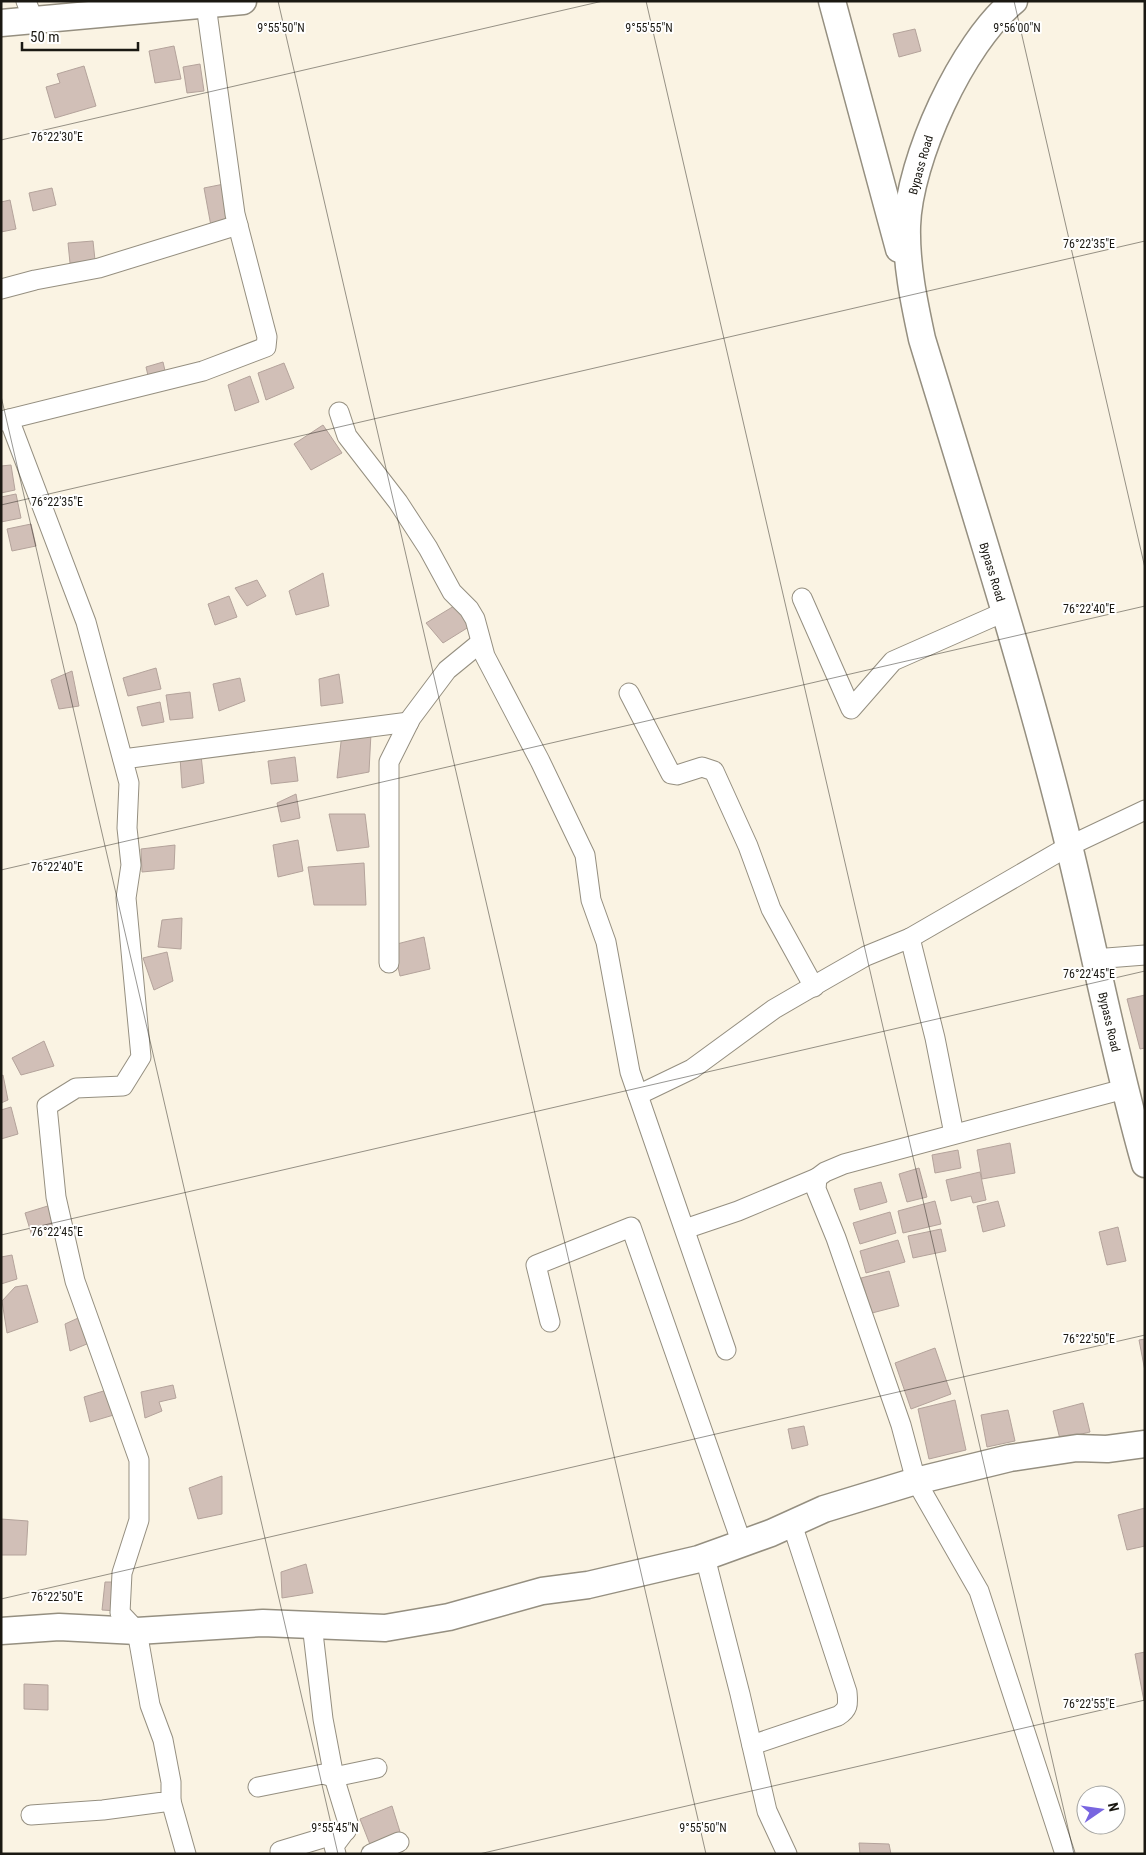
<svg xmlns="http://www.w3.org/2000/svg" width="1146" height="1855" font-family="'Roboto Condensed',sans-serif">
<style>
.building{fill:#d1bfb7;stroke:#b4a39b}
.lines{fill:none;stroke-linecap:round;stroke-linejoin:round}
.street-casing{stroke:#958f80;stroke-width:21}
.secondary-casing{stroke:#958f80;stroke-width:29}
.street{stroke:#fff;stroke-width:19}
.secondary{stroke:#fff;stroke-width:26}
.ticks{fill:none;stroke:#1a1812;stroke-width:1;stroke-opacity:0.45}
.labels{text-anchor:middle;stroke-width:4;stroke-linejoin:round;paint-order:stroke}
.street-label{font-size:12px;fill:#1a1812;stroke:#fff}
.ticks-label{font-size:12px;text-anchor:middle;fill:#1a1812;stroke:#fff;stroke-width:4;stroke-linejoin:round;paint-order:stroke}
</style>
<rect width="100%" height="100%" fill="#faf3e3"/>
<!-- building -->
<g class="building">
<path d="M915,29L921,51L899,57L893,34Z"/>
<path d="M174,46L181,79L155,83L149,51Z"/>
<path d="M200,64L204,91L187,93L183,67Z"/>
<path d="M84,66L96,106L55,118L46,87L60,83L57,74Z"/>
<path d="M224,184L231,222L211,226L204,188Z"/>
<path d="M52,188L56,205L33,211L29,193Z"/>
<path d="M10,200L16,229L1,232V202Z"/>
<path d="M93,241L95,260L70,263L68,243Z"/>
<path d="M163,362L166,375L149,380L146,367Z"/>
<path d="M284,363L294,388L266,400L258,373Z"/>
<path d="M250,376L259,402L235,411L228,385Z"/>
<path d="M323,425L342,453L311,470L294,444Z"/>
<path d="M11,465L15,490L1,493V466Z"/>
<path d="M16,494L21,518L1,522V497Z"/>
<path d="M31,524L36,546L12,551L7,529Z"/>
<path d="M323,573L329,606L296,615L289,591Z"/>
<path d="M257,580L266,596L247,606L235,588Z"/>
<path d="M229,596L237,617L215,625L208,604Z"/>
<path d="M459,603L472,625L443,643L426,623Z"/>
<path d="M156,668L161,689L128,696L123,678Z"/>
<path d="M72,671L79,706L59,709L51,680Z"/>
<path d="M339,674L343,703L321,706L319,679Z"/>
<path d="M240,678L245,701L219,711L213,684Z"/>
<path d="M190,692L193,718L170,720L166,695Z"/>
<path d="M160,702L164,722L142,726L137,707Z"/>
<path d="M342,733H371L369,772L337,778Z"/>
<path d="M201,755L204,783L182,788L180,757Z"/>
<path d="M295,757L298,781L271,784L268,761Z"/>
<path d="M296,794L300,818L281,822L277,803Z"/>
<path d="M329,814H365L369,847L337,851Z"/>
<path d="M298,840L303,871L278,877L273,845Z"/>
<path d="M175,845L174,869L142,872L141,849Z"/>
<path d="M364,863L366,905H314L308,867Z"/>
<path d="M182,918L181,949L158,947L162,920Z"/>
<path d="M424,937L430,969L400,976L393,945Z"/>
<path d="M167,952L173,981L154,990L143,958Z"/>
<path d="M1145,995V1048L1140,1049L1127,999Z"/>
<path d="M44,1041L54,1066L21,1075L12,1058Z"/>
<path d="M3,1075L8,1100L1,1103V1076Z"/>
<path d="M11,1107L18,1134L1,1139V1110Z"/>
<path d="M1010,1143L1015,1173L982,1179L977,1150Z"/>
<path d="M958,1150L961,1168L935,1173L932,1155Z"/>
<path d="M919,1168L927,1197L907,1202L899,1174Z"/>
<path d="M980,1172L986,1200L973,1203L971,1196L951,1201L946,1180Z"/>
<path d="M881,1182L887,1202L860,1210L854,1189Z"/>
<path d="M935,1201L941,1224L903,1233L898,1211Z"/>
<path d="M998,1201L1005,1226L983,1232L977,1206Z"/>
<path d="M51,1205L55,1227L32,1236L25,1213Z"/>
<path d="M890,1212L896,1233L860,1244L853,1223Z"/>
<path d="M1118,1227L1126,1261L1107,1265L1099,1232Z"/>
<path d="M941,1229L946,1251L913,1258L908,1236Z"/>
<path d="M898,1240L905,1262L866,1273L860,1251Z"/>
<path d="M12,1255L17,1279L1,1284V1257Z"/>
<path d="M889,1271L899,1306L872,1313L861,1278Z"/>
<path d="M27,1285L38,1322L7,1333L2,1301L15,1287Z"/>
<path d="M87,1314L94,1341L70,1351L65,1324Z"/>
<path d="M1145,1339V1371L1139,1340Z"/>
<path d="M935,1348L951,1394L911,1409L895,1363Z"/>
<path d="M173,1385L176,1398L159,1402L162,1411L145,1418L141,1392Z"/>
<path d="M110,1389L117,1414L90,1422L84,1397Z"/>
<path d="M955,1400L966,1450L929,1459L918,1409Z"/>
<path d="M1083,1403L1090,1432L1060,1439L1053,1411Z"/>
<path d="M1008,1410L1015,1441L987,1447L981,1415Z"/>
<path d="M804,1426L808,1445L792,1449L788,1429Z"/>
<path d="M222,1476V1514L198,1519L189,1488Z"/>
<path d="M1145,1508V1546L1127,1550L1118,1515Z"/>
<path d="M1,1519L28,1521L26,1555H1Z"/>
<path d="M306,1564L313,1593L282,1598L281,1572Z"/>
<path d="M105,1582H119L118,1611L102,1610Z"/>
<path d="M1145,1652V1701H1144L1135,1654Z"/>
<path d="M24,1684L48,1685V1710L24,1709Z"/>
<path d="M392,1806L401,1835L371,1847L360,1819Z"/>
<path d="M859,1843L889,1844L891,1854H860Z"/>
</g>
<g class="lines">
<!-- street casing -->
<g class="street-casing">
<g id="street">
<path d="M26,1L33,19"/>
<path d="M1,289L35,280L99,268L238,225"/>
<path d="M339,412L347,436L398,502L428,548L452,592L469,609L475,619L485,656L540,761L585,855L591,900L606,942L630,1072L726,1350"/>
<path d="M9,419L86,622L129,783L127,828L131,865L126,898L141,1057L123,1086L76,1088L47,1106L56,1197L75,1281L139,1460V1520L122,1573L120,1613L137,1631L150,1705L163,1740L171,1782V1801L103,1810L31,1815"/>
<path d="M1,421L203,371L266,347L267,337L235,214L206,5"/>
<path d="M802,598L851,709L893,661L1004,612"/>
<path d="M629,693L671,774L677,775L702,767L714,771L748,846L771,909L814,987"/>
<path d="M123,759L409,722"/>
<path d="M910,938L1069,846L1145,810"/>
<path d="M1094,959L1145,955"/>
<path d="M389,963V762L411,718L447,670L480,643"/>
<path d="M638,1095L692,1069L774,1009L824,980L866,956L910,938L935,1038L954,1134"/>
<path d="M685,1229L738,1211L817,1178"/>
<path d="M550,1322L536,1265L631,1227L742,1544"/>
<path d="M705,1557L740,1694L767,1811L787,1854"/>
<path d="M312,1624L323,1719L334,1777L349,1826L334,1846L336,1854"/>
<path d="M752,1745L838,1716C849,1709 848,1704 847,1692L792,1524"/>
<path d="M258,1787L323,1774L334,1777L377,1768"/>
<path d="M171,1801L186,1854"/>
<path d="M280,1851L346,1831"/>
<path d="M371,1854L399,1842"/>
<path d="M1065,1854L979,1591L916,1481L901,1425L836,1238L816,1189L817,1178L825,1172L844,1164L1124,1089"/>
</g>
</g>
<!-- secondary casing -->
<g class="secondary-casing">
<g id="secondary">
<path d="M832,1L899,249"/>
<path d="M1014,1C962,43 909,160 907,226C906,264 914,302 922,339C973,507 1027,675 1069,846C1095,952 1115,1059 1145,1164"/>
<path d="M1,23L243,1"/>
<path d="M1,1631L59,1627L137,1631L263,1623L385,1628L449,1617L542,1591L588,1585L699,1559L771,1533L824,1509L916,1481L1010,1458L1077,1448L1107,1449L1145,1444"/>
</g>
</g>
<!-- street -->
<use href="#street" class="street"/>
<!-- secondary -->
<use href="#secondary" class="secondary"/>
</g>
<!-- ticks -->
<path class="ticks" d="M278,1L706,1854M646,1L1074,1854M1014,1L1145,568M1,140L603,1M1,396L338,1854M1,505L1145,241M1,870L1145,606M1,1235L1145,971M1,1599L1145,1335M479,1854L1145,1700"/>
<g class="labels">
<!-- street labels -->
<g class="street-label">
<text transform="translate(921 165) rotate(-74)" y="4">Bypass Road</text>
<text transform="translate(992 572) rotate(73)" y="4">Bypass Road</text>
<text transform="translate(1109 1022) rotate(77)" y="4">Bypass Road</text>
</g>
</g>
<g class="ticks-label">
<text x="1017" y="32">9°56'00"N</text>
<text x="281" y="32">9°55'50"N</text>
<text x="649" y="32">9°55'55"N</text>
<text x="57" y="141">76°22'30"E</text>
<text x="1089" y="248">76°22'35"E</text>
<text x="57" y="506">76°22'35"E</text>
<text x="1089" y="613">76°22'40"E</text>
<text x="57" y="871">76°22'40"E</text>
<text x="1089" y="978">76°22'45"E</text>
<text x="57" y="1236">76°22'45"E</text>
<text x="1089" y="1343">76°22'50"E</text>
<text x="57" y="1601">76°22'50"E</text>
<text x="1089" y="1708">76°22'55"E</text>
<text x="335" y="1832">9°55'45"N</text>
<text x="703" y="1832">9°55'50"N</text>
</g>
<!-- border -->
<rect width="1146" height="1855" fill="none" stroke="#1a1812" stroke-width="5"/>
<!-- north arrow -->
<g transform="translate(1101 1810) rotate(77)"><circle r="24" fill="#ffffff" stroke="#a3a3a0"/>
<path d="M0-4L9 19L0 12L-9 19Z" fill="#7865e0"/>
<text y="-8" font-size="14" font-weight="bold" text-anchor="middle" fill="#1a1812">N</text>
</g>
<!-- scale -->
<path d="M22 42v8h116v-8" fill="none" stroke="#1a1812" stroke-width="2.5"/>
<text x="30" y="42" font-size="15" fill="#1a1812" stroke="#ffffff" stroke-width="4" paint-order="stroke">50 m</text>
</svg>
